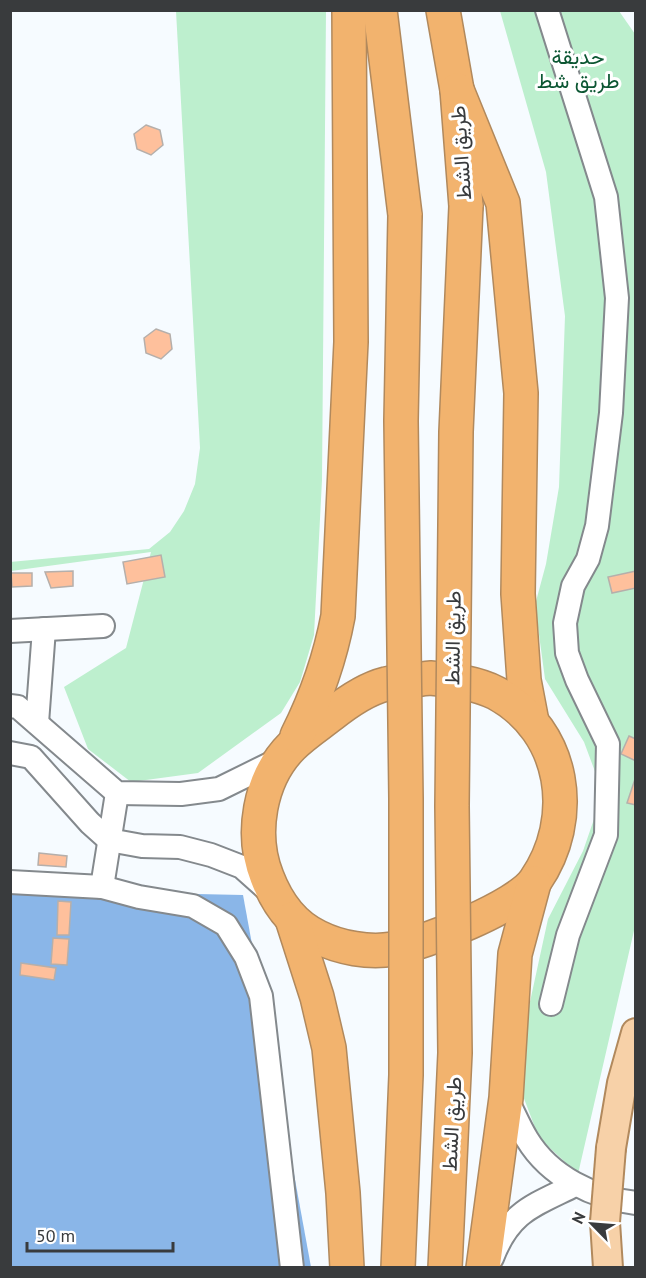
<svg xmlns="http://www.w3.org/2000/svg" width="646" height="1278" font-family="'PT Sans',Vazirmatn,sans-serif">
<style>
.green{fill:#bdefce}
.water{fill:#8ab6e8}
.building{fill:#fec09c;stroke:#b5afab;stroke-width:1.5}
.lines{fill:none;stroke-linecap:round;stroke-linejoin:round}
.minor-casing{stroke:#84898d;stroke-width:26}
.major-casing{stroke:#b1895d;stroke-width:32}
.highway-casing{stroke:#b1895d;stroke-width:36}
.minor{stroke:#fff;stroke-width:22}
.major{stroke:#f7d1a8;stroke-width:28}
.highway{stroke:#f2b36e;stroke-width:33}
.major-bridge-casing{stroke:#b1895d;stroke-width:32;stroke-linecap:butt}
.highway-bridge-casing{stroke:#b1895d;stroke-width:36;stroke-linecap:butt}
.major-bridge{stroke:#f7d1a8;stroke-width:28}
.highway-bridge{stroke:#f2b36e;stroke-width:33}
.labels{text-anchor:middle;stroke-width:6;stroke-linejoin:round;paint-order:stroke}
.park-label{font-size:21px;fill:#0b5632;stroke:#fff}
.street-label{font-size:21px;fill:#393b3d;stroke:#fff}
</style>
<rect width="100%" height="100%" fill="#f6fbff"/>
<!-- green -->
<g class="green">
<path d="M176,11H326L322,480L314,635L300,682L281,713L198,773L131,782L88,749L64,687L126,648L151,552L11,571L10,562L149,549L170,532L184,511L195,484L200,448Z"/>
<path d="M500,11H619L635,34L636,922L578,1174L539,1138L520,1088L523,1034L548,919L583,851L603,793L584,742L545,679L535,605L546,564L559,487L565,316L546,172Z"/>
</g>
<!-- water -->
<path class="water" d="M11,890L243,895L311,1267L11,1268Z"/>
<!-- building -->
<g class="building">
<path d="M146,125L160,130L163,145L151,155L137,149L134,134Z"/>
<path d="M156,329L170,334L172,349L161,359L146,353L144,338Z"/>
<path d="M161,555L165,577L127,584L123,562Z"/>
<path d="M73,571V586L51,588L45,572Z"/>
<path d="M636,571V588L612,593L608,577Z"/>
<path d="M11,573H32V586L12,587Z"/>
<path d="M629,736L636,739V761L621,754Z"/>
<path d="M635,779H636V805L627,803Z"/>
<path d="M39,853L67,856L66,867L38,865Z"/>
<path d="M58,901L71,902L69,935H57Z"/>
<path d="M53,938L69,939L67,965L51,964Z"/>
<path d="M21,963L56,968L54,980L20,975Z"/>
</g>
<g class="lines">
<!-- minor casing -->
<g class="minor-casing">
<g id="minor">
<path d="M547,10L606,197L617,298L611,413L597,526L588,559L573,586L565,623L567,653L577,680L608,744L606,835L568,935L551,1004"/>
<path d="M10,631L103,626"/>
<path d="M10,706L18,707L117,793L181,794L219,789L282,758"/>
<path d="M37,723L44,629"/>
<path d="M10,753L31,757L90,823L109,840L142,846L180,847L211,855L242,867L271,893"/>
<path d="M10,882L102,887L139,897L193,906L226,925L246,957L261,996L292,1268"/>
<path d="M102,887L117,793"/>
<path d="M506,1098C513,1111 519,1126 527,1139C550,1177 594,1198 636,1203"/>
<path d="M492,1258C510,1211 533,1206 575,1185"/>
</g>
</g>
<!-- major casing -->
<g class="major-casing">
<g id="major">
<path d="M611,1148L622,1083L636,1033"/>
<path d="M605,1222L608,1268"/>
</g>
</g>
<!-- highway casing -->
<g class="highway-casing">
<g id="highway">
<path d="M380,10L405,215"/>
<path d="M443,10L457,90L466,206"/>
<path d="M457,90L503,203L521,393L518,594L524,680L532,722"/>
<path d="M430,678C453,680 476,683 496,693C566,731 578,819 535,881C517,907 425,943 393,949C369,953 340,948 318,937C292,925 277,903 267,877C250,835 259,779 292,746C303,735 318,725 331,715C346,703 366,689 386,684C400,681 416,680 430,678Z"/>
<path d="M297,736C317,696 330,659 338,616L351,342L349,10"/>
<path d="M292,919L317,997L329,1048L343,1193L347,1268"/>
<path d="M483,1268L506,1098L515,954L534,883"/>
</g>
</g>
<!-- minor -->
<use href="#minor" class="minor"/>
<!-- major -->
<use href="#major" class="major"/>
<!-- highway -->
<use href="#highway" class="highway"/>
<!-- major-bridge casing -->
<g class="major-bridge-casing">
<path id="major-bridge" d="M605,1222L611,1148"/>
</g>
<!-- highway-bridge casing -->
<g class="highway-bridge-casing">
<g id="highway-bridge">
<path d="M398,1268L406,1075V798L401,421L405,215"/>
<path d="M445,1268L455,1053L452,806L456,432L466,206"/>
</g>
</g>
<!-- major-bridge -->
<use href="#major-bridge" class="major-bridge"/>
<!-- highway-bridge -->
<use href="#highway-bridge" class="highway-bridge"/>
</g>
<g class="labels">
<!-- park labels -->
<g class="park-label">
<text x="578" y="64">حديقة<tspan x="578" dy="24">طريق شط</tspan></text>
</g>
<!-- street labels -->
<g class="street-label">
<text transform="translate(461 153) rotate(-94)" y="7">طريق الشط</text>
<text transform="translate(453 638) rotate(-89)" y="7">طريق الشط</text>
<text transform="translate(452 1124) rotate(-87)" y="7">طريق الشط</text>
</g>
</g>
<!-- border -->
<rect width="646" height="1278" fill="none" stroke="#393b3d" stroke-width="24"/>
<!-- north arrow -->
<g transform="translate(592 1224) rotate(295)" stroke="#ffffff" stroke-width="4.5" paint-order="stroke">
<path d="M0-4.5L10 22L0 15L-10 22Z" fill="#393b3d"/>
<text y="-9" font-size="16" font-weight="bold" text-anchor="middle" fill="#393b3d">N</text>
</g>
<!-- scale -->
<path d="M27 1242v9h146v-9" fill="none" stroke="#393b3d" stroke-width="3"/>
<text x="36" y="1242" font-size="18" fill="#393b3d" stroke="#ffffff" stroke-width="4.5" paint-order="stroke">50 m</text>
</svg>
